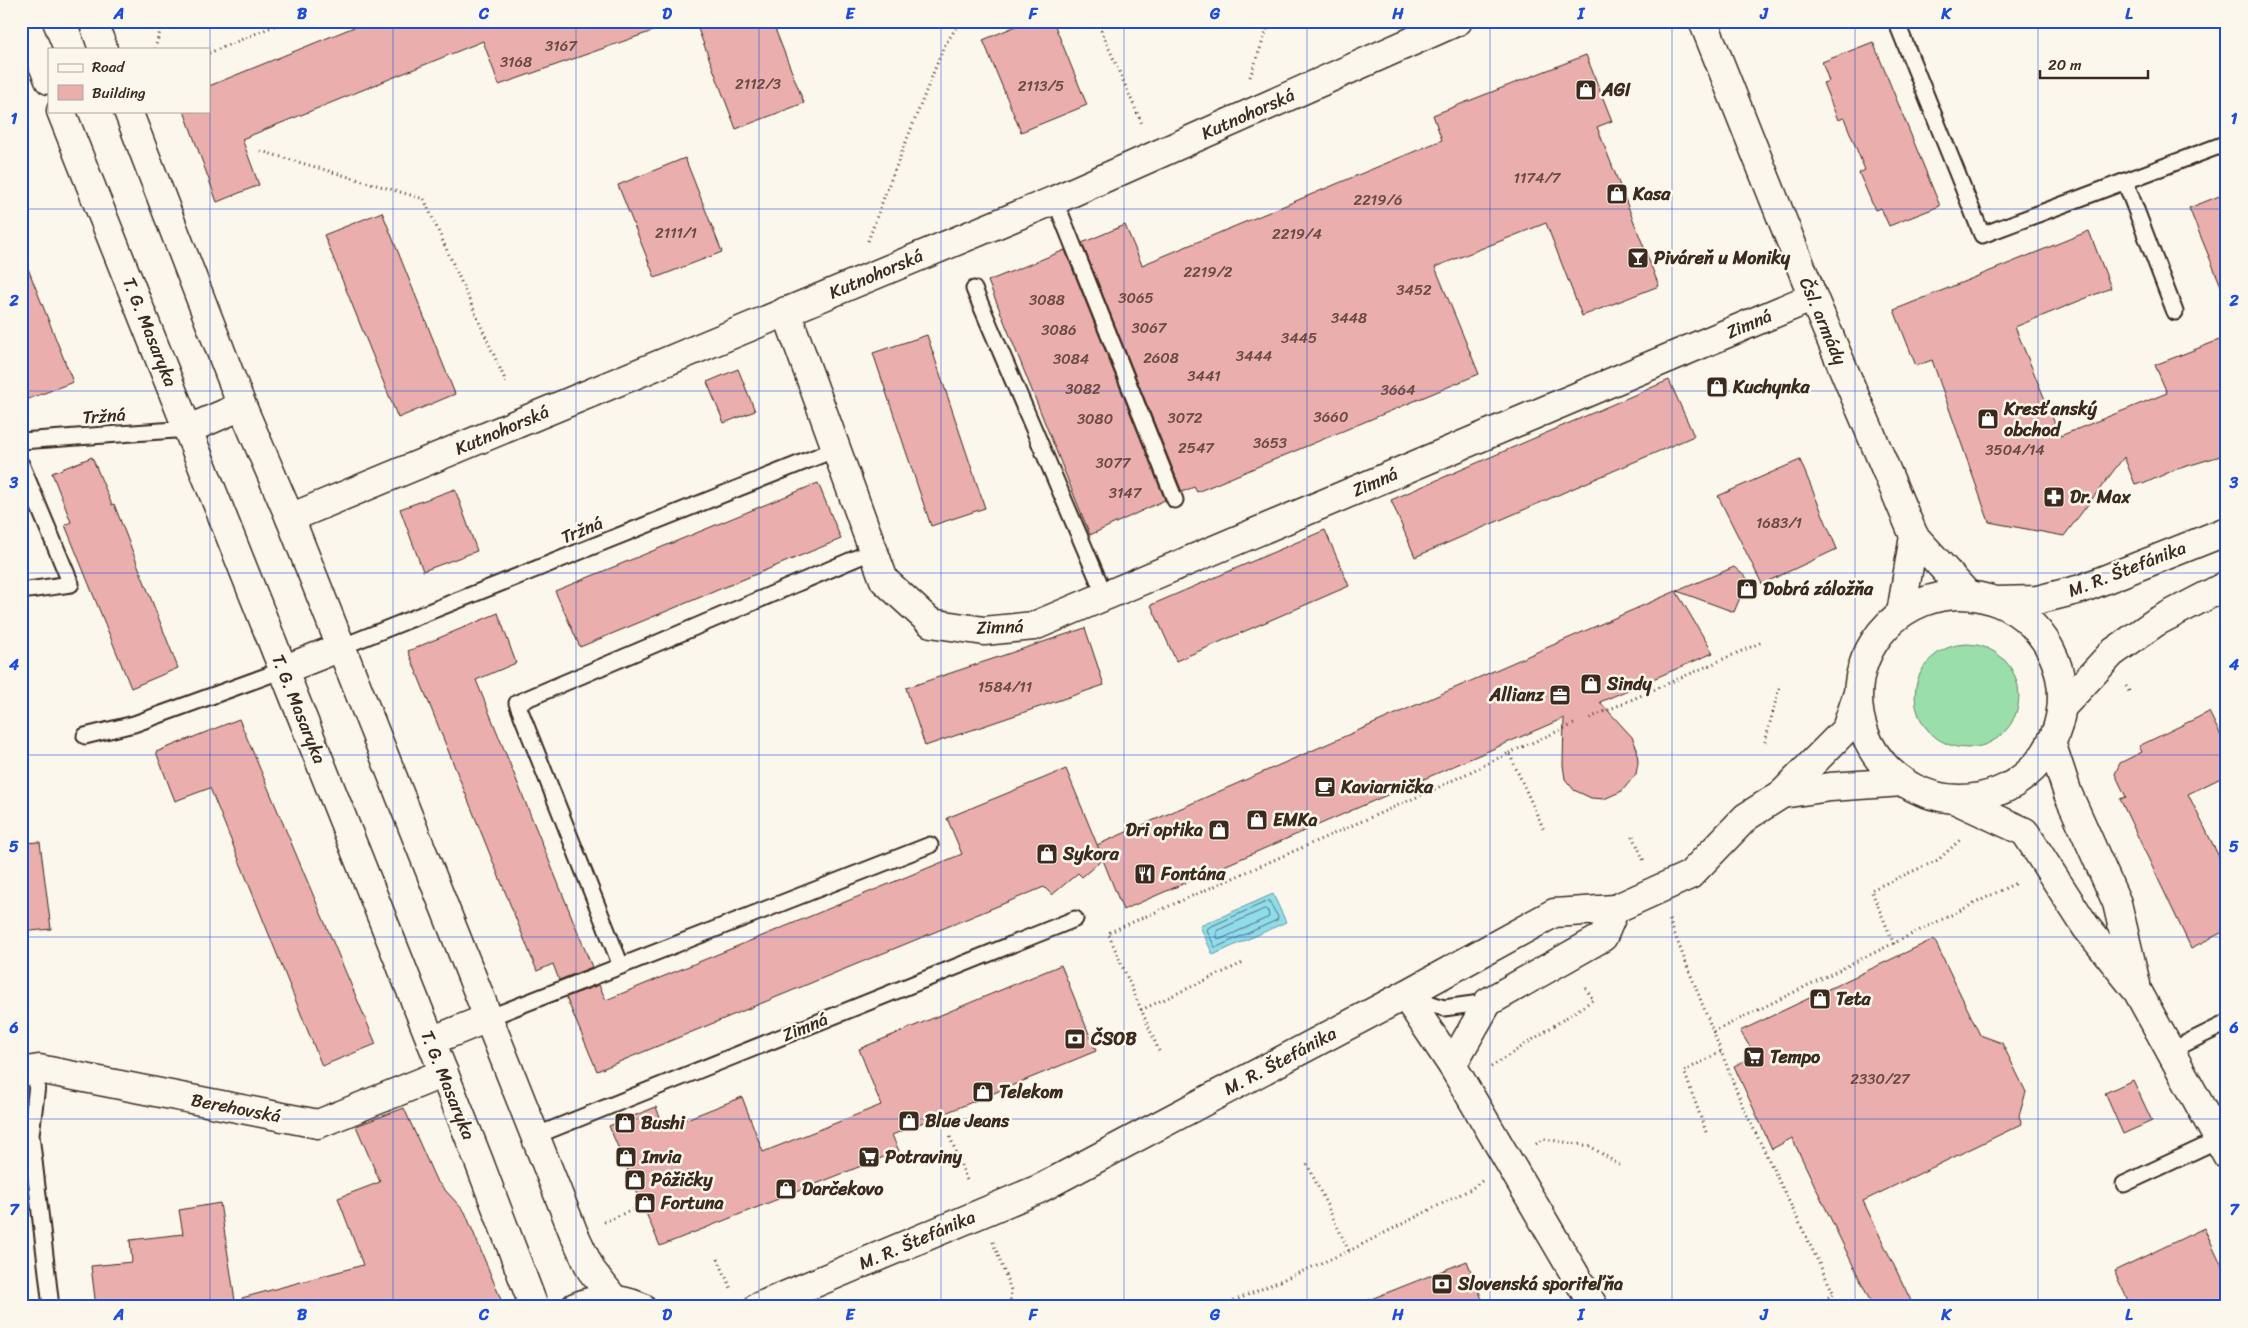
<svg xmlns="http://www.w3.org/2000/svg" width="2248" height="1328" font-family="Sriracha,sans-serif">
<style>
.green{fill:#9adeab;stroke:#6a8464}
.water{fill:#8edcec;stroke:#6d959a}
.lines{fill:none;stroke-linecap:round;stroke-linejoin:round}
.shore{stroke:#5c7170;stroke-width:1}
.building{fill:#eaaead;stroke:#3b2a1e}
.service-casing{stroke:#3b2a1e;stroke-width:19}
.minor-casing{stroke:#3b2a1e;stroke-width:31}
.tertiary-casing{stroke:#3b2a1e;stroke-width:31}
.path{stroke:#3b2a1e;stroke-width:3;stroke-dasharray:1 4;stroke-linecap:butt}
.service{stroke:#fbf7ec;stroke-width:15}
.minor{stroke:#fbf7ec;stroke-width:28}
.tertiary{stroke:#fbf7ec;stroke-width:28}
.grid{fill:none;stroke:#1d4ed8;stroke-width:1;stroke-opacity:0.55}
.labels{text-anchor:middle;stroke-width:5;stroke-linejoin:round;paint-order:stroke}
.number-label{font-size:15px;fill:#674b42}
.poi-label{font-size:18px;font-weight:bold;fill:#3b2a1e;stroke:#fbf7ec;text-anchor:start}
.street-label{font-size:18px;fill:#3b2a1e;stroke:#fbf7ec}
.neatline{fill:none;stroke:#1d4ed8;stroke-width:2}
.grid-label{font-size:16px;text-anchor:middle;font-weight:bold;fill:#1d4ed8}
</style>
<rect width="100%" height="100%" fill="#fbf7ec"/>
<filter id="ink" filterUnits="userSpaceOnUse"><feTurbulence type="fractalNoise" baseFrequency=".02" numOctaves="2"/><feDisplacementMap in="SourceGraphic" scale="10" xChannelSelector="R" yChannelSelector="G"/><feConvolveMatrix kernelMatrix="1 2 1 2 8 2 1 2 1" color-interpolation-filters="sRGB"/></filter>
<g filter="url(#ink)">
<!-- green -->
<circle class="green" cx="1967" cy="696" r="52"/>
<!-- water -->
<path class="water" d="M1273,894L1286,922L1213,955L1200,926Z"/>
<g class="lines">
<!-- shore -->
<g class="shore">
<path d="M1269,901L1278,917L1277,920L1217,947H1215L1207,931L1208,928Z"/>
<path d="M1265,909L1268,911L1269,917L1221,939L1217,938V931Z"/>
</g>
</g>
<!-- building -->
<g class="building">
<path d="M369,21H561L563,28L581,21H666L667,26L499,85L483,41L242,139L259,185L217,202L184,111H209V86Z"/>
<path d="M695,21H772L804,103L736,129Z"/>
<path d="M1028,21H1053L1087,105L1021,132L983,40Z"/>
<path d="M1873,42L1940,206L1889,226L1881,208L1875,210L1859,173L1865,170L1844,118L1838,120L1823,83L1829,81L1822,62Z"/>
<path d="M1586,55L1612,121L1597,127L1659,286L1582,316L1546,223L1435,267L1479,374L1197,492L1194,487L1182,492L1082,243L1125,225L1142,265L1442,140L1433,115Z"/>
<path d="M685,158L722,252L655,278L618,185Z"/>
<path d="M2227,193V298H2226L2189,208Z"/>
<path d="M382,212L455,394L398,418L324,235Z"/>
<path d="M2089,231L2111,288L2015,327L2060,436L2167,393L2155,365L2227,337V454L2174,470L2143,484L2142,482L2135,484L2124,457L2064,536L1989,522L1932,360L1916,366L1894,310Z"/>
<path d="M1065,250L1165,500L1090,535L988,281Z"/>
<path d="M21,256H23L73,382L21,402Z"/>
<path d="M927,335L985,508L931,526L873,353Z"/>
<path d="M738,369L755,411L724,423L707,382Z"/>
<path d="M1669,380L1694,436L1415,557L1391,500Z"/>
<path d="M92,457L112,505L114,504L178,668L131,688L65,525L71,522L52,473Z"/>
<path d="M1800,460L1837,549L1762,584L1718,496Z"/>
<path d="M818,483L841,539L580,647L555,591Z"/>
<path d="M455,489L477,551L423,571L400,509Z"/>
<path d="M1325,530L1349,586L1176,661L1151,605Z"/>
<path d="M1734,567L1748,579L1734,612L1677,591Z"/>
<path d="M1676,591L1713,653L1600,702L1632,737L1637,749L1638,763L1636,774L1622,791L1604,799L1591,798L1574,790L1565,779L1563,765L1564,718L1123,910L1097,845Z"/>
<path d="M498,613L516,663L476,680L592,967L559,980L553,964L537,971L408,651Z"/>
<path d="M1085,628L1104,685L925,746L906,688Z"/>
<path d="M2209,712L2227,748V775L2188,794L2227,873V930L2191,948L2120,799L2126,797L2115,774L2120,763L2142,752L2139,746Z"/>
<path d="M239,719L376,1044L322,1066L210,788L175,801L156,752Z"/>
<path d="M1066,769L1103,859L1082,877L1078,873L1052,895L1044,887L597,1071L566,997L599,985L606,1000L962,854L947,818Z"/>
<path d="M40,842L51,929L21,932V843Z"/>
<path d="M1934,939L1980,1035L2002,1043L2026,1092L2019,1116L2022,1124L1863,1201L1914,1307H1873L1792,1138L1772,1149L1734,1066L1755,1055L1740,1031Z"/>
<path d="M1061,965L1096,1051L892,1135L899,1151L660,1246L609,1126L656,1107L664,1128L742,1097L763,1152L881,1105L859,1049Z"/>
<path d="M2133,1080L2152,1121L2123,1134L2105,1093Z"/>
<path d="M404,1108L436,1180L465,1212L504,1307H243L242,1298L363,1265L338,1198L380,1182L356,1126Z"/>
<path d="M220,1203L236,1307H96L91,1266L132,1262L130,1240L183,1234L179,1210Z"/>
<path d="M2204,1228L2227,1276V1307H2131L2114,1271Z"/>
<path d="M1467,1261L1485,1307H1357L1356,1305Z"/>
</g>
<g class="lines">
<!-- service casing -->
<g class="service-casing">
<g id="service">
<path d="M1896,21L1982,235L2227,143"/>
<path d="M2125,181L2175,312"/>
<path d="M1055,200L1175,500"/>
<path d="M974,289L1105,596"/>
<path d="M21,441L189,429"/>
<path d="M21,464L71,584L21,591"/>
<path d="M341,647L836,449"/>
<path d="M85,736L134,724L283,670"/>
<path d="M621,966L517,703L873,551"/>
<path d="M1408,996L1444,1008L1488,1002"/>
<path d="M488,1018L930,845"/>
<path d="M2170,1051L2227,1023"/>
<path d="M39,1069L31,1135L51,1307"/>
<path d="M535,1136L1075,919"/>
<path d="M2124,1184L2218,1140"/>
</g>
</g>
<!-- minor casing -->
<g class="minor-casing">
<g id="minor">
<path d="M25,21L49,80"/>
<path d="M93,21L103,49"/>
<path d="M61,111L478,1159L534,1307"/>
<path d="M128,111L242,406L290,518L574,1234L591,1270L613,1298"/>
<path d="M786,311L884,580L931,623L984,631L1034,626L1813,297"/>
<path d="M189,429L242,406"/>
<path d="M290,518L1055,200L1458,21"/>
<path d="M283,670L341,647"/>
<path d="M2051,742L2068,794L2117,903L2136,984"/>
<path d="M1954,799L2025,832L2086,927L2138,992L2227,1155"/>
<path d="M1405,995L1452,1065L1594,1307"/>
<path d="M431,1041L488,1018"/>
<path d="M1452,1065L1488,1002L1603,937L1615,909"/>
<path d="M21,1072L39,1069L318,1124L444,1073"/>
</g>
</g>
<!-- tertiary casing -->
<g class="tertiary-casing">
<g id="tertiary">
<path d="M1703,21L1813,297L1914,536L1967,594"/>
<circle cx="1960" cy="697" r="102"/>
<path d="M1996,601L2037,600L2081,589L2227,531"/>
<path d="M1901,613L1914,536"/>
<path d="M2062,707L2112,653L2156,622L2227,585"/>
<path d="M1782,794L1830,787L1903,782"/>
<path d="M575,1307C598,1297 618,1297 641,1307"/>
<path d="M758,1307L1039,1189L1405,995L1554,913L1615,909L1690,875L1746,817L1782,794L1846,729L1857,696"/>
</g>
</g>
<!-- path -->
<g class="path">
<path d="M1097,21L1142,124"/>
<path d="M155,49L163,21"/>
<path d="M209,53L286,21"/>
<path d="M1250,77L1270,21"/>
<path d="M261,151L424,199L507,384"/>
<path d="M868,241L886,192L944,46L961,21"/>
<path d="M2126,686L2130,693"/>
<path d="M1590,718L1762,642"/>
<path d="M1765,742L1780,684"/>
<path d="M1509,753L1574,724"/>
<path d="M1633,836L1644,861"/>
<path d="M1669,920L1743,1107L1834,1294L1812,1307"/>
<path d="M1894,944L1871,890L1938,860L1961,839"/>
<path d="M1141,1010L1245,962"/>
<path d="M1713,1032L2018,882"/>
<path d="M1159,1051L1108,933L1435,789L1509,753L1544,830"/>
<path d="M1491,1067L1593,1000L1584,985"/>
<path d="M1706,1132L1684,1071L1721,1052"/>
<path d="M950,1137L968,1183"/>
<path d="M1536,1144L1544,1139L1590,1146L1621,1166"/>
<path d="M1307,1164L1349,1251"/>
<path d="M604,1222L632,1210"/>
<path d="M993,1242L1011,1290L1010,1307"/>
<path d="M718,1259L731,1289"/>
<path d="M1220,1307L1349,1251L1471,1189L1483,1180"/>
</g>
<!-- service -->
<use href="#service" class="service"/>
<!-- minor -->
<use href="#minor" class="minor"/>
<!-- tertiary -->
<use href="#tertiary" class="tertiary"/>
</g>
</g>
<!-- grid -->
<path class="grid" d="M210,21V1307M393,21V1307M576,21V1307M759,21V1307M941,21V1307M1124,21V1307M1307,21V1307M1490,21V1307M1672,21V1307M1855,21V1307M2038,21V1307M21,209H2227M21,391H2227M21,573H2227M21,755H2227M21,937H2227M21,1119H2227"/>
<!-- icons -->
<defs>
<g id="shop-square" transform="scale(1.125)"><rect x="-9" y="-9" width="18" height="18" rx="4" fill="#3b2a1e" stroke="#fbf7ec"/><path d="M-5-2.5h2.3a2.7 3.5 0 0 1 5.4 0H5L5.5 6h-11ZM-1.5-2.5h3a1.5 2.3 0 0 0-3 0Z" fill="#fff"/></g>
<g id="bar-square" transform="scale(1.125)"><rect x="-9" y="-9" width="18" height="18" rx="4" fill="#3b2a1e" stroke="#fbf7ec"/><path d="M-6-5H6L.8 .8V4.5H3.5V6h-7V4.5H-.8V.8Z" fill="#fff"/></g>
<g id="pharmacy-square" transform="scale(1.125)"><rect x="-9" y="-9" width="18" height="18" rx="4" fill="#3b2a1e" stroke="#fbf7ec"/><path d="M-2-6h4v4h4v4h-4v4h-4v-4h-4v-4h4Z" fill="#fff"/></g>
<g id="office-square" transform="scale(1.125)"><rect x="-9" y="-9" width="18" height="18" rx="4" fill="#3b2a1e" stroke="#fbf7ec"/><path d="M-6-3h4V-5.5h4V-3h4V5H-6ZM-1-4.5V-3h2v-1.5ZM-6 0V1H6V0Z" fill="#fff"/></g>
<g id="cafe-square" transform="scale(1.125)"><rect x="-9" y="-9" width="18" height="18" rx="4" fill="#3b2a1e" stroke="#fbf7ec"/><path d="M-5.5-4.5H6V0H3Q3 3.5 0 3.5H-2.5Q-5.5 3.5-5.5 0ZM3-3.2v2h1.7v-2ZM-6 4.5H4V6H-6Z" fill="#fff"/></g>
<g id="restaurant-square" transform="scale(1.125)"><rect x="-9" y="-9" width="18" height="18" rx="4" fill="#3b2a1e" stroke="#fbf7ec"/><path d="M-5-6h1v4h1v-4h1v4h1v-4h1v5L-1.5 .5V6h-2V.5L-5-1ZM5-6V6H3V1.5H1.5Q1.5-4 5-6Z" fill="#fff"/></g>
<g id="bank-square" transform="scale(1.125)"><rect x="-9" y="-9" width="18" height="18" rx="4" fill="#3b2a1e" stroke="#fbf7ec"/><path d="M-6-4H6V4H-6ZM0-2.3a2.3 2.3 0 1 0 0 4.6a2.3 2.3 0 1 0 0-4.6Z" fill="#fff"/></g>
<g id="supermarket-square" transform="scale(1.125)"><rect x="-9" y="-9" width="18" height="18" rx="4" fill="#3b2a1e" stroke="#fbf7ec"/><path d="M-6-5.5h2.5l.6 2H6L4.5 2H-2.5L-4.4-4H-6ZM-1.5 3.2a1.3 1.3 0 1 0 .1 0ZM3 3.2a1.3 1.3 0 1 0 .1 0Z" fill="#fff"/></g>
</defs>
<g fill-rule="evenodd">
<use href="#shop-square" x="1586" y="90"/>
<use href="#shop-square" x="1617" y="194"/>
<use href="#bar-square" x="1638" y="258"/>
<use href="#shop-square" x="1717" y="387"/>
<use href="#shop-square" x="1988" y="419"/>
<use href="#pharmacy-square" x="2054" y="497"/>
<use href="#shop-square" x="1747" y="589"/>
<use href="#shop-square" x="1591" y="684"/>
<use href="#office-square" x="1560" y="695"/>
<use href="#cafe-square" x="1325" y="787"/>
<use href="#shop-square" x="1257" y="820"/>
<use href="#shop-square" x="1219" y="830"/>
<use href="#shop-square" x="1047" y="854"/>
<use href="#restaurant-square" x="1145" y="874"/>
<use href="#shop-square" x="1820" y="999"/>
<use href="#bank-square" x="1075" y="1039"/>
<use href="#supermarket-square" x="1754" y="1057"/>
<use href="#shop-square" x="983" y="1092"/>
<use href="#shop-square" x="909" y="1121"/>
<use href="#shop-square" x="625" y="1123"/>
<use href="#shop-square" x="626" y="1157"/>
<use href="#supermarket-square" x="869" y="1157"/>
<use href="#shop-square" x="635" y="1180"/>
<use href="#shop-square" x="786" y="1189"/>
<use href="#shop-square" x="645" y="1203"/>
<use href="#bank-square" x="1442" y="1284"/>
</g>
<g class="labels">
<!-- number labels -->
<g class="number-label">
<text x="561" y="51">3167</text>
<text x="516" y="67">3168</text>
<text x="758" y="89">2112/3</text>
<text x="1041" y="91">2113/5</text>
<text x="1537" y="183">1174/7</text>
<text x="1378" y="205">2219/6</text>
<text x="676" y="238">2111/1</text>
<text x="1297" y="239">2219/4</text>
<text x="1208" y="277">2219/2</text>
<text x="1414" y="295">3452</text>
<text x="1136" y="303">3065</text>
<text x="1047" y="305">3088</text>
<text x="1349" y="323">3448</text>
<text x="1149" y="333">3067</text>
<text x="1059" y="335">3086</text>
<text x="1299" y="343">3445</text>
<text x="1254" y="361">3444</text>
<text x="1161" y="363">2608</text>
<text x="1071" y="364">3084</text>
<text x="1204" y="381">3441</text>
<text x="1083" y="394">3082</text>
<text x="1398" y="395">3664</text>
<text x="1331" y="422">3660</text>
<text x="1185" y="423">3072</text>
<text x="1095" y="424">3080</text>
<text x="1270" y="448">3653</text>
<text x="1196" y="453">2547</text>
<text x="2015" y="455">3504/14</text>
<text x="1113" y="468">3077</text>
<text x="1125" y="498">3147</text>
<text x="1779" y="528">1683/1</text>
<text x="1005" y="692">1584/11</text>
<text x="1880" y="1084">2330/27</text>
</g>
<!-- poi labels -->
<g class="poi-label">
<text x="1602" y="96">AGI</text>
<text x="1633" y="200">Kasa</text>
<text x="1654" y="264">Piváreň u Moniky</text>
<text x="1733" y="393">Kuchynka</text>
<text x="2004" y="415">Kresťanský<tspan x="2004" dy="21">obchod</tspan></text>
<text x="2070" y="503">Dr. Max</text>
<text x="1763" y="595">Dobrá záložňa</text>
<text x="1607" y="690">Sindy</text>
<text x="1544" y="701" text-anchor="end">Allianz</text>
<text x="1341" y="793">Kaviarnička</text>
<text x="1273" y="826">EMKa</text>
<text x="1203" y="836" text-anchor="end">Dri optika</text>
<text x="1063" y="860">Sykora</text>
<text x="1161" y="880">Fontána</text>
<text x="1836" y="1005">Teta</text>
<text x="1091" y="1045">ČSOB</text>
<text x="1770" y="1063">Tempo</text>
<text x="999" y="1098">Telekom</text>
<text x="925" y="1127">Blue Jeans</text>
<text x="641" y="1129">Bushi</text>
<text x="642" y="1163">Invia</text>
<text x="885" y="1163">Potraviny</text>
<text x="651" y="1186">Pôžičky</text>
<text x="802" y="1195">Darčekovo</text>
<text x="661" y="1209">Fortuna</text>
<text x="1458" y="1290">Slovenská sporiteľňa</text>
</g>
<!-- street labels -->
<g class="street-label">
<text transform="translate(1248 114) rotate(-24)" y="6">Kutnohorská</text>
<text transform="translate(876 274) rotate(-23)" y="6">Kutnohorská</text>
<text transform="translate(1823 321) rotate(67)" y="6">Čsl. armády</text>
<text transform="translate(1749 324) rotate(-23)" y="6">Zimná</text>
<text transform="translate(150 332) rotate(68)" y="6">T. G. Masaryka</text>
<text transform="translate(104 416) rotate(-4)" y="6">Tržná</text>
<text transform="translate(502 430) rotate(-23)" y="6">Kutnohorská</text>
<text transform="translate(1375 482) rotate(-23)" y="6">Zimná</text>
<text transform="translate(582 530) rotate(-22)" y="6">Tržná</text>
<text transform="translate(2127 569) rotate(-21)" y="6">M. R. Štefánika</text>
<text transform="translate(1000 627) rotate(-2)" y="6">Zimná</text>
<text transform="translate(299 709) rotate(68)" y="6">T. G. Masaryka</text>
<text transform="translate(805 1027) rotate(-22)" y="6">Zimná</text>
<text transform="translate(1280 1061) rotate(-28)" y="6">M. R. Štefánika</text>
<text transform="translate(448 1085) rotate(68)" y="6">T. G. Masaryka</text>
<text transform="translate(236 1108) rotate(11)" y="6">Berehovská</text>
<text transform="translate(917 1240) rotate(-23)" y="6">M. R. Štefánika</text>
</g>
</g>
<!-- margin -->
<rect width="2248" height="1328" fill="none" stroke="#fbf7ec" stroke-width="55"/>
<!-- legend -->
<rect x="48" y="48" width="162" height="65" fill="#fbf7ec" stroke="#aea59a"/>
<rect x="58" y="64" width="25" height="8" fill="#fbf7ec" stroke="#aea59a"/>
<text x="92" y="72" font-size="15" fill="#3b2a1e">Road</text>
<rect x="58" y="85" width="25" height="15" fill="#eaaead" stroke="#aea59a"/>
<text x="92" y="98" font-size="15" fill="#3b2a1e">Building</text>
<!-- scale -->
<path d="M2040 70v8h108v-8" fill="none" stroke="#3b2a1e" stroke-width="2.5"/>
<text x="2048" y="70" font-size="15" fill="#3b2a1e" stroke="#fbf7ec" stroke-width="4" paint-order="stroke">20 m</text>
<rect x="28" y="28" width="2192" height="1272" class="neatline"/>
<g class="grid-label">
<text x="119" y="19">A</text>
<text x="302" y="19">B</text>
<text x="484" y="19">C</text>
<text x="667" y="19">D</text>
<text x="850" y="19">E</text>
<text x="1033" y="19">F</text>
<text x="1215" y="19">G</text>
<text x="1398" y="19">H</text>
<text x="1581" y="19">I</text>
<text x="1764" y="19">J</text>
<text x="1946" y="19">K</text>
<text x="2129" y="19">L</text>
<text x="14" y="124">1</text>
<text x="2234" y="124">1</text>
<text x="14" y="306">2</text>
<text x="2234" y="306">2</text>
<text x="14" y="488">3</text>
<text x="2234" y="488">3</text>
<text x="14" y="670">4</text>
<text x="2234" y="670">4</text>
<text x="14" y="852">5</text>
<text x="2234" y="852">5</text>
<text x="14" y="1033">6</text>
<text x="2234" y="1033">6</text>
<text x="14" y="1215">7</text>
<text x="2234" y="1215">7</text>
<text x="119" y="1320">A</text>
<text x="302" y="1320">B</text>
<text x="484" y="1320">C</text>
<text x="667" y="1320">D</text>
<text x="850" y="1320">E</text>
<text x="1033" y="1320">F</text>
<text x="1215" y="1320">G</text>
<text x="1398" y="1320">H</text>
<text x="1581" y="1320">I</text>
<text x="1764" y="1320">J</text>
<text x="1946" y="1320">K</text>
<text x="2129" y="1320">L</text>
</g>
</svg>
